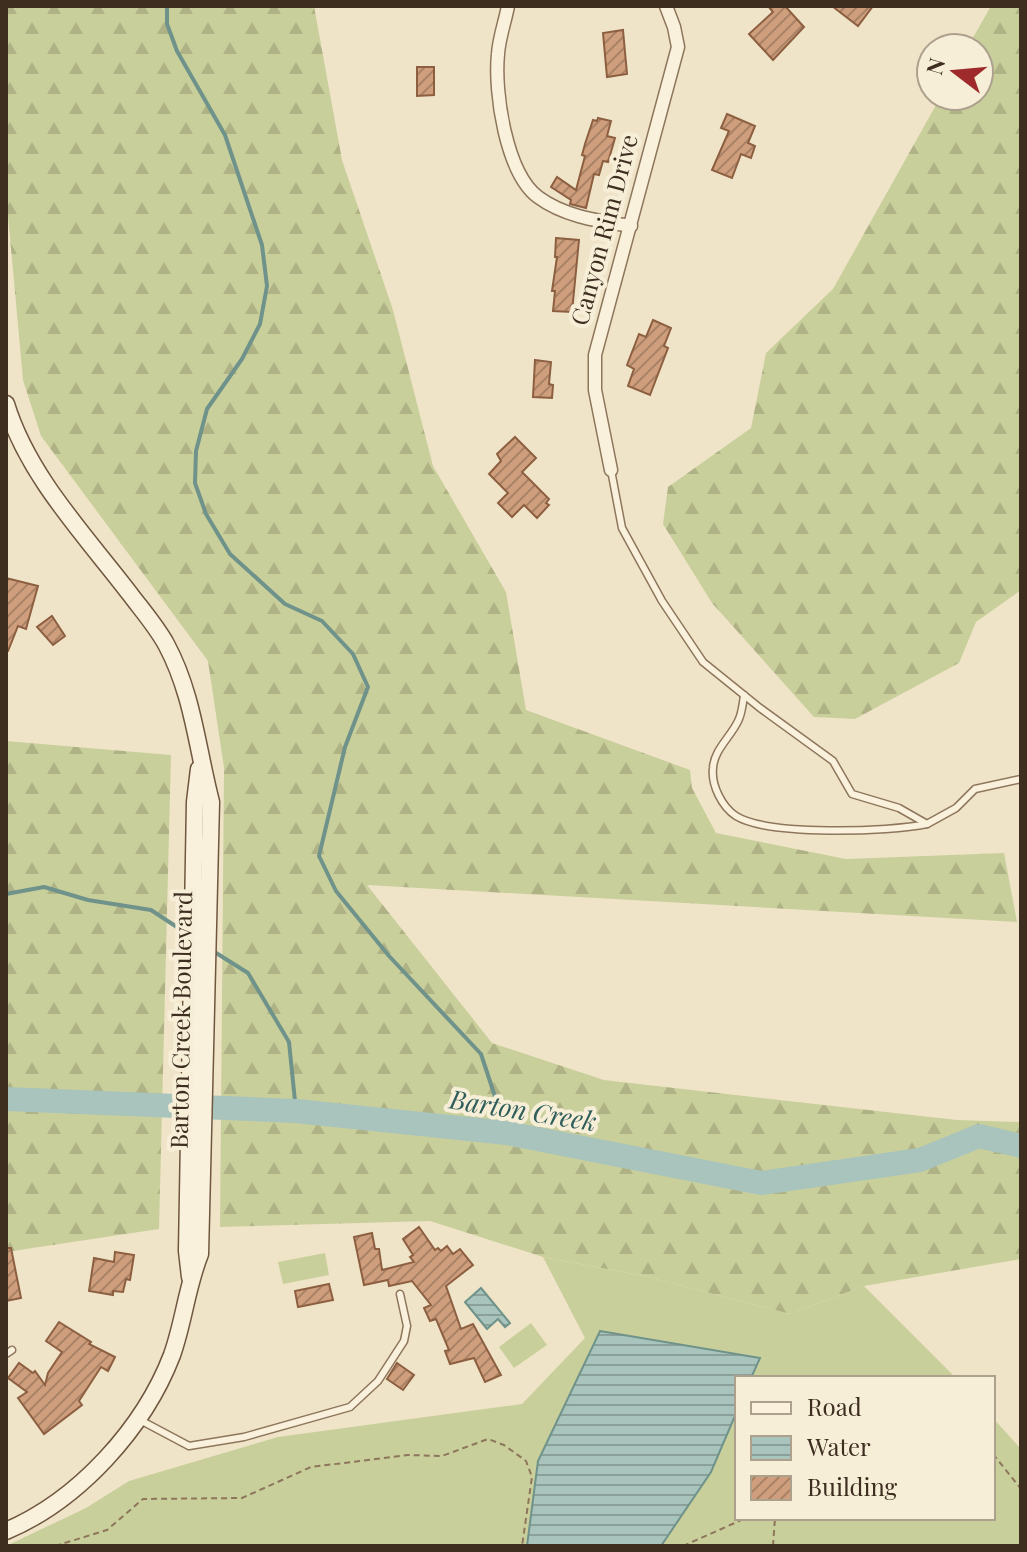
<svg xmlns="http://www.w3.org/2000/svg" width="1027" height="1552" font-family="'Playfair Display',serif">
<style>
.grass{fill:#c9cf9b}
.forest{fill:url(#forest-firs)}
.water{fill:url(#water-rules);stroke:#6f938a;stroke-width:2}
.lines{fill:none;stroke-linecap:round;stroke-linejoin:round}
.stream{stroke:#6f938a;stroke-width:4}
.river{stroke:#a9c4bc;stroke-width:24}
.building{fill:url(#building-hatch);stroke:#8d5f41;stroke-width:2}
.lane-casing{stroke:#8d765c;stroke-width:9}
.street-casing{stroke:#8d765c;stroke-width:15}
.secondary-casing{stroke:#6f573f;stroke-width:19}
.path{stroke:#8d765c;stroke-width:2;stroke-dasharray:6 4;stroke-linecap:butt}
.lane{stroke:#faf1dc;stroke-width:6}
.street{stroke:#faf1dc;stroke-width:12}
.secondary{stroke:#faf1dc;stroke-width:16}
.labels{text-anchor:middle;stroke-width:8;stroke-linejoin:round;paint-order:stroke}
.street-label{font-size:24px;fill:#3d2e20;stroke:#f7eed8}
.water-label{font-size:26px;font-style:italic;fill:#2f5d5a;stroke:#f7eed8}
</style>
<defs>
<pattern id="forest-firs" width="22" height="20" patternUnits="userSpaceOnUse" patternTransform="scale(2)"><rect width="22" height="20" fill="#c9cf9b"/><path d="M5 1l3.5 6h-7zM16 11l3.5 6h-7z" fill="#aeb285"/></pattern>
<pattern id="water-rules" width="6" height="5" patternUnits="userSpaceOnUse" patternTransform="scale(2)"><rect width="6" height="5" fill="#a9c4bc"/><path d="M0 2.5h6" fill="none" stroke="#8ba098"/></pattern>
<pattern id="building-hatch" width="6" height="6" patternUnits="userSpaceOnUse" patternTransform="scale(2)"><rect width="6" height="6" fill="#cf9f7d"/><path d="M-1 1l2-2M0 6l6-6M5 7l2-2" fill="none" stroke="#a98266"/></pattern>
</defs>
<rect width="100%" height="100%" fill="#f0e4c8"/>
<!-- grass -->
<g class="grass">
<path d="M325,1253L329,1275L283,1284L278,1262Z"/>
<path d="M543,1257L644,1276L790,1314L864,1286L956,1378H737V1518H993V1418L1021,1449V1546H6L86,1508L129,1481L278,1437L522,1404L585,1338Z"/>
<path d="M531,1323L547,1345L514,1368L499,1347Z"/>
</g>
<!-- forest -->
<g class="forest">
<path d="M6,6H314L342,160L393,310L433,466L506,592L526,710L690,770L692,788L716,833L846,859L1004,853L1017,922L367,885L492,1043L604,1080L957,1120L1021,1122V1259L864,1286L790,1314L644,1276L543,1257L430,1221L220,1227L224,768L208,661L41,436L23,380L6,194Z"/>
<path d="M991,6H1021V590L976,622L959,663L855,719L814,717L712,603L663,524L668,487L751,428L766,353L833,289L941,96H979V48H967Z"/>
<path d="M6,741L171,755L159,1229L6,1252Z"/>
</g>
<!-- water -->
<g class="water">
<path d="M481,1288L510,1323L505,1327L498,1319L487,1329L465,1302Z"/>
<path d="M600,1331L760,1358L751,1378H737V1411L711,1472L661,1546H527L538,1461Z"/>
</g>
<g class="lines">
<!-- stream -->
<g class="stream">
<path d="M167,6V24L177,51L225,135L262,245L267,286L260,324L242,359L207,409L196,451L195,483L206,514L230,554L285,604L322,621L353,654L368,687L345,747L319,856L336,891L389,956L481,1054L507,1133"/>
<path d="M6,894L44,887L88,900L151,910L189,935"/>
<path d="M213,951L248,973L289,1042L296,1111"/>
</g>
<!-- river -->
<path class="river" d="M6,1099L296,1111L507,1133L761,1183L920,1160L979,1136L1021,1146"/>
</g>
<!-- building -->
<g class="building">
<path d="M768,6H785L804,27L773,60L749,34L773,12Z"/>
<path d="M832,6H873L858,26Z"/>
<path d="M623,30L627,74L607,77L603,33Z"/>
<path d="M417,67H434V95L417,96Z"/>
<path d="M727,114L755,126L748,143L755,146L751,158L741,154L732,178L712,170L729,131L721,128Z"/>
<path d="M598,118L611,121L607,136L615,138L608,162L603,161L599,175L594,174L586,208L570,204L571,200L551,187L557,177L576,190L585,156L582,155L585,144L593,120L597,121Z"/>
<path d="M556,238L579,240L572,312L553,311L555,291H552L557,257H555Z"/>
<path d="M653,320L671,328L664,346L668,348L650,395L628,386L634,369L627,365L639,334L646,337Z"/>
<path d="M535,360L551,362L549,384L553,385L552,398L533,397Z"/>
<path d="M515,437L536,458L522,472L549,499L546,503L549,505L537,518L524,505L512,517L498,503L508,493L489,474L501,461L497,454Z"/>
<path d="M6,578L38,586L26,629L18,626L8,651H6Z"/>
<path d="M52,616L65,636L53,645L37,627Z"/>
<path d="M419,1227L435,1250L438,1248L441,1251L447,1246L453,1254L460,1249L473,1265L446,1286L461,1329L473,1324L501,1375L485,1382L474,1358L450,1364L445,1351L449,1350L436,1319L430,1321L424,1308L431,1305L412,1281L389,1286L388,1280L364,1285L354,1237L372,1233L375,1249H379L382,1270L414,1262L410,1257L413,1255L403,1239Z"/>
<path d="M6,1248H11L21,1298L6,1301Z"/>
<path d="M115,1252L134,1255L130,1280L126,1279L123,1292L113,1291V1295L89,1291L94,1258L114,1262Z"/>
<path d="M329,1284L333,1300L298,1307L295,1291Z"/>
<path d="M59,1322L91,1342L89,1344L115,1357L108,1371L101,1367L79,1401L82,1405L44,1434L18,1398L27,1392L8,1378L19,1363L33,1373L35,1371L45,1385L48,1373L62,1352L46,1341Z"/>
<path d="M397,1363L414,1375L403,1390L387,1379Z"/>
</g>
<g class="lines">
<!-- lane casing -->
<g class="lane-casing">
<g id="lane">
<path d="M611,470L622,528L662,601L703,662L760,708L833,761L852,794L899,808L927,824L956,808L975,789L1021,779"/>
<path d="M744,695C743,703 742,712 739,719C732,736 714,749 713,768C711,785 722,807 736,816C768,836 889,832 927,824"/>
<path d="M6,1354L12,1350"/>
<path d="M140,1420L189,1446L244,1437L350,1407L378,1381L404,1341L407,1326L400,1294"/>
</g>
</g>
<!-- street casing -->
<g class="street-casing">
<g id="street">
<path d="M508,6C505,22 499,38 498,54C494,92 506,173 538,197C565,217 599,221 631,226"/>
<path d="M611,470L595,390V355L678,47L674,27L666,6"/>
</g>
</g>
<!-- secondary casing -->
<g class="secondary-casing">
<g id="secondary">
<path d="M6,404C28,476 85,535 130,594C142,610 156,626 166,644C193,694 197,748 211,802L200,1254C187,1286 184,1321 172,1355C144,1428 79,1500 6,1531"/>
<path d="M190,1277L187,1251L195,802L199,769"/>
</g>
</g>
<!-- path -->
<g class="path">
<path d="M993,1454L1021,1489"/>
<path d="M55,1546L107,1530L143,1499L242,1498L311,1467L408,1455L442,1456L488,1439L504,1445L526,1461L532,1477L522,1546"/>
<path d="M683,1546L746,1518"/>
<path d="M773,1546L775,1518"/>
</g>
<!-- lane -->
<use href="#lane" class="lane"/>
<!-- street -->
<use href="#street" class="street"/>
<!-- secondary -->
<use href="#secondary" class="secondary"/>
</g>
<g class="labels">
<!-- street labels -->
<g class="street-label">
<text transform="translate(605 230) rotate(-75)" y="8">Canyon Rim Drive</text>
<text transform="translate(182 1020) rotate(-89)" y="8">Barton Creek Boulevard</text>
</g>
<!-- water labels -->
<g class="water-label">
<text transform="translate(523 1111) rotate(9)" y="9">Barton Creek</text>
</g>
</g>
<!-- border -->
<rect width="1027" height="1552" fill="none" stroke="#3d2e20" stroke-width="16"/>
<!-- legend -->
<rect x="735" y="1376" width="260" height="144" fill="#f7eed8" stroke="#ada18e" stroke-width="2"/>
<rect x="751" y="1402" width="40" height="12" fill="#faf1dc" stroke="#ada18e" stroke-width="2"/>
<text x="807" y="1416" font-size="24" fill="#3d2e20">Road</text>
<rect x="751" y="1436" width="40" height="24" fill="url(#water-rules)" stroke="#ada18e" stroke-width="2"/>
<text x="807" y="1456" font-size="24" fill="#3d2e20">Water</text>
<rect x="751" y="1476" width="40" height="24" fill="url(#building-hatch)" stroke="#ada18e" stroke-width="2"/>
<text x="807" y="1496" font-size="24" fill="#3d2e20">Building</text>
<!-- north arrow -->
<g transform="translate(955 72) rotate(286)"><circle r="38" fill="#f7eed8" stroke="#ada18e" stroke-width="2"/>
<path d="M0-6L14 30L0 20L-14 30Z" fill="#9e2a2b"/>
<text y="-12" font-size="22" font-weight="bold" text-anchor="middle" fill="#3d2e20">N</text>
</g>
</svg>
